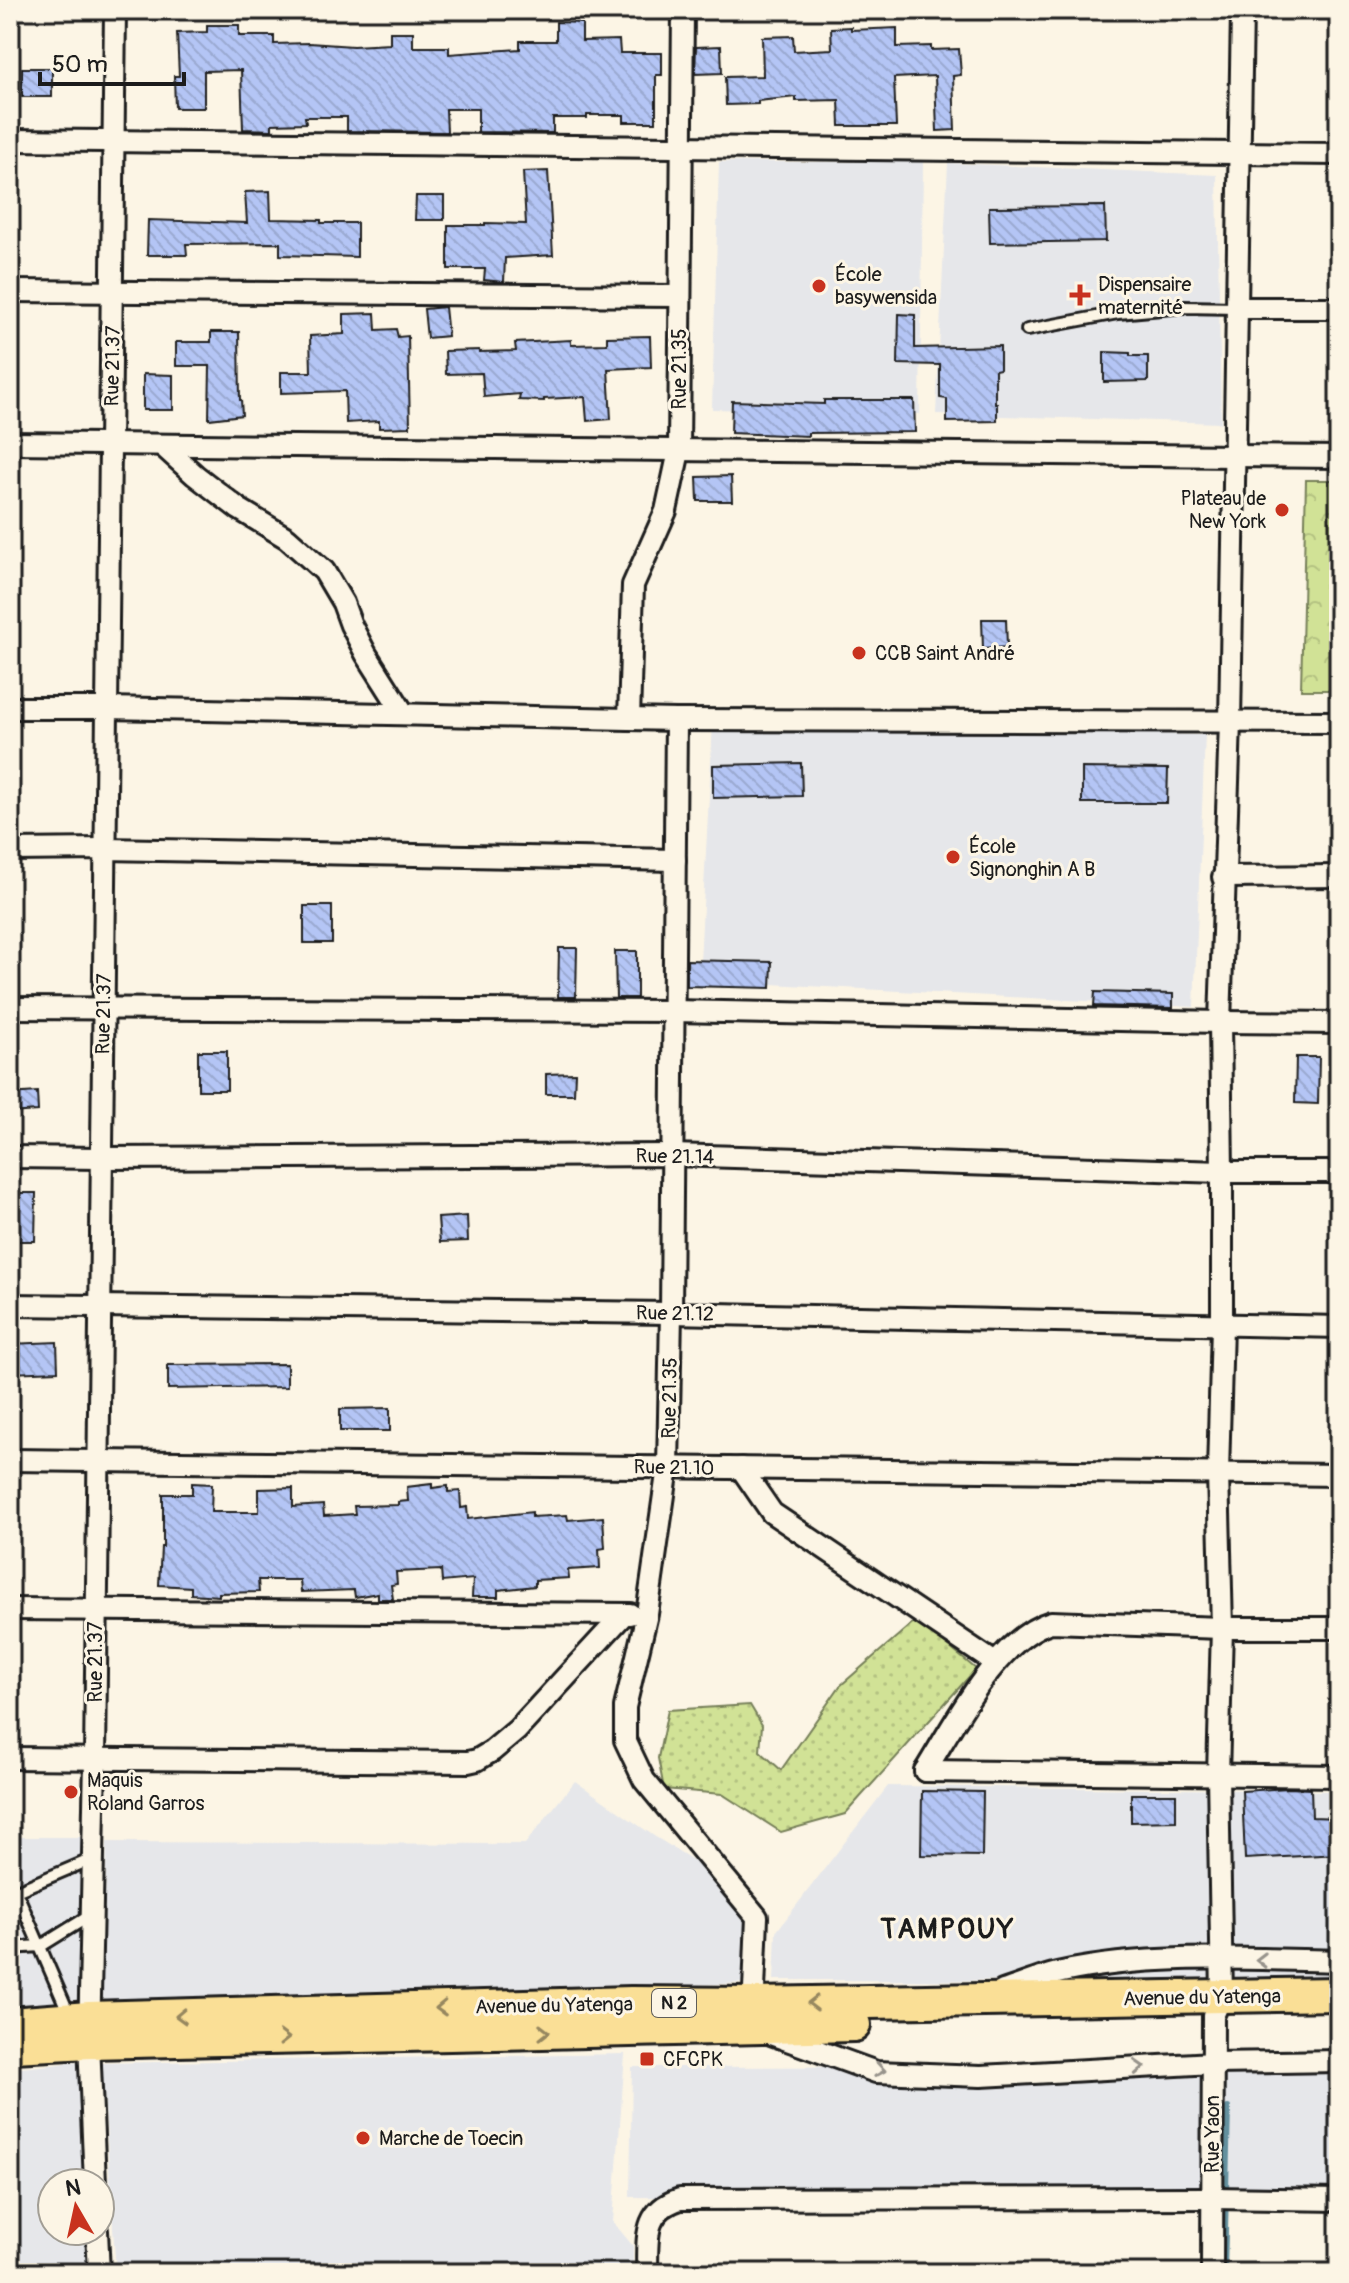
<svg xmlns="http://www.w3.org/2000/svg" width="1349" height="2283" font-family="Pangolin,sans-serif">
<style>
.built{fill:#e6e7ea}
.grass{fill:url(#grass-dots);stroke:#767f59;stroke-width:2}
.park{fill:url(#park-crowns);stroke:#767f59;stroke-width:2}
.lines{fill:none;stroke-linecap:round;stroke-linejoin:round}
.stream{stroke:#64909e;stroke-width:6}
.building{fill:url(#building-back-hatch);stroke:#1c1c1c;stroke-width:2}
.lane-casing{stroke:#1c1c1c;stroke-width:16}
.street-casing{stroke:#1c1c1c;stroke-width:26}
.primary-casing{stroke:#1c1c1c;stroke-width:38}
.lane{stroke:#fcf5e5;stroke-width:10}
.street{stroke:#fcf5e5;stroke-width:20}
.primary{stroke:#fadf96;stroke-width:32}
.oneway{stroke:#97938b}
.oneway2{stroke:#96875f}
.poi-dot{fill:#c8321e;stroke:#fcf5e5;stroke-width:3}
.labels{text-anchor:middle;stroke-width:6;stroke-linejoin:round;paint-order:stroke}
.shield{fill:#fcf5e5;stroke:#5f5d58;stroke-width:2}
.shield-label{font-size:18px;font-weight:bold;fill:#1c1c1c}
.poi-label{font-size:20px;fill:#1c1c1c;stroke:#fcf5e5;text-anchor:start}
.street-label{font-size:20px;fill:#1c1c1c;stroke:#fcf5e5}
.district-label{font-size:28px;font-weight:bold;letter-spacing:2px;fill:#1c1c1c;stroke:#fcf5e5}
</style>
<defs>
<pattern id="grass-dots" width="8" height="8" patternUnits="userSpaceOnUse" patternTransform="scale(2)"><rect width="8" height="8" fill="#d1e296"/><path d="M2 2h.1M6 6h.1" fill="none" stroke="#b3c181" stroke-width="1.8" stroke-linecap="round"/></pattern>
<pattern id="park-crowns" width="20" height="18" patternUnits="userSpaceOnUse" patternTransform="scale(2)"><rect width="20" height="18" fill="#d1e296"/><path d="M2 6a3 3 0 1 1 6 0M12 15a3 3 0 1 1 6 0" fill="none" stroke="#b3c181"/></pattern>
<pattern id="building-back-hatch" width="6" height="6" patternUnits="userSpaceOnUse" patternTransform="scale(2)"><rect width="6" height="6" fill="#b4c5f5"/><path d="M-1 5l2 2M0 0l6 6M5-1l2 2" fill="none" stroke="#9aa9d1"/></pattern>
</defs>
<rect width="100%" height="100%" fill="#fcf5e5"/>
<filter id="ink" filterUnits="userSpaceOnUse"><feTurbulence type="fractalNoise" baseFrequency=".0125" numOctaves="2"/><feDisplacementMap in="SourceGraphic" scale="16" xChannelSelector="R" yChannelSelector="G"/><feConvolveMatrix kernelMatrix="1 2 1 2 8 2 1 2 1" color-interpolation-filters="sRGB"/></filter>
<g filter="url(#ink)">
<!-- built -->
<g class="built">
<path d="M719,162H923L920,414L712,409Z"/>
<path d="M948,163L1217,175L1221,423L936,414Z"/>
<path d="M713,723L1205,735L1194,1007L699,980Z"/>
<path d="M575,1781L654,1836L722,1878L752,1918L747,1983L101,2007L107,1842L525,1844Z"/>
<path d="M888,1786L1339,1791V1981L774,1980L776,1932Z"/>
<path d="M10,1837H82V2008L10,2015Z"/>
<path d="M625,2054L613,2222L633,2246V2273H116L102,2063Z"/>
<path d="M80,2062L90,2183H52V2231H93L96,2273H10V2069Z"/>
<path d="M1339,2066V2202L630,2197L632,2067Z"/>
</g>
<!-- grass -->
<path class="grass" d="M916,1620L976,1669L845,1814L781,1832L722,1794L664,1789L658,1758L668,1710L750,1705L762,1725L760,1751L781,1770L840,1686Z"/>
<!-- park -->
<path class="park" d="M1306,480H1339V690H1301Z"/>
<g class="lines">
<!-- stream -->
<path class="stream" d="M1224,2273L1228,2108"/>
</g>
<!-- building -->
<g class="building">
<path d="M556,22L582,23V41L619,40L620,53H662V75H656V122H624V115H587V118H553V133L478,132V109H446L447,132L347,131V117H305L306,123L272,124V130L243,129L241,70L204,71V108H175L174,76H179L177,33L207,32V25H239V36H274V44L309,43L353,46L390,44V32H413V47H449V54L520,49V41H556Z"/>
<path d="M851,27V30L897,28V47L931,46V50L959,49L961,75L953,76L955,130L937,131L935,76L894,78L896,126H840L839,100L796,101V97L758,101V104L726,105L725,77L763,76L762,37L793,36L794,51L832,49L831,28Z"/>
<path d="M721,46L722,73L695,74L696,47Z"/>
<rect x="22" y="68" width="30" height="29"/>
<path d="M548,171L553,255L505,258L504,282L484,280L485,269H448V225H485V223L526,224L523,172Z"/>
<path d="M270,191L271,219L321,220V223H357V257L280,255V243L186,244L187,255H147L148,220L247,223L245,192Z"/>
<path d="M416,196H444V220H415Z"/>
<path d="M1105,206L1106,241L990,243L989,207Z"/>
<path d="M445,307L448,336L427,338L424,309Z"/>
<path d="M375,313L376,330L396,329L398,337L408,336L410,427L379,428V421L346,423L345,391L281,393V372H311L310,336L344,334V314Z"/>
<path d="M899,314L915,315V348L1000,346V369L995,370V403H997V421L947,422V399L940,398V365L898,364Z"/>
<path d="M211,332H239L240,400H241L242,415L209,419L210,366H176V342H211Z"/>
<path d="M650,336L651,367L608,369L611,419L587,421L585,397L544,399V401L519,400L520,394L484,397L482,373L446,374L445,351L479,350V352L516,351L515,343L571,340V345L607,344V337Z"/>
<path d="M1104,352L1130,353V356H1148V381L1104,382Z"/>
<path d="M143,374L173,375V410H143Z"/>
<path d="M824,400H914L915,432L808,433V436L731,433L732,401L824,404Z"/>
<path d="M731,476L732,501H698L697,477Z"/>
<path d="M982,619H1006L1007,647L983,649Z"/>
<path d="M801,763L802,796L713,798V765Z"/>
<path d="M1082,768L1168,769L1167,803H1082Z"/>
<rect x="304" y="906" width="28" height="37"/>
<path d="M559,948H577L576,997H558Z"/>
<path d="M615,951H637V998H616Z"/>
<path d="M687,960L772,962L771,988L687,986Z"/>
<path d="M1095,992L1173,994V1008L1094,1006Z"/>
<rect x="198" y="1051" width="29" height="39"/>
<path d="M1296,1057H1319L1318,1104L1295,1103Z"/>
<path d="M575,1073L574,1094H546V1074Z"/>
<path d="M37,1092L38,1111L10,1113V1094Z"/>
<path d="M10,1193H36L35,1241H10Z"/>
<path d="M467,1216L468,1241L440,1242L438,1218Z"/>
<path d="M57,1342L58,1371L10,1373V1344Z"/>
<path d="M287,1364V1387L168,1389V1365Z"/>
<path d="M390,1408V1431H340V1409Z"/>
<path d="M192,1483L212,1484L211,1512H259V1489L293,1488V1507L323,1505L324,1516L355,1514L354,1506L398,1505V1502L408,1501L407,1487L432,1484V1488L448,1486V1492L460,1491L461,1508L467,1507L468,1519L532,1512V1517L567,1515L568,1520L603,1517L605,1548L599,1549L600,1568L568,1570L569,1578L535,1580V1586L498,1590V1597H472L473,1579L442,1582L441,1570L396,1572L397,1584L391,1585L393,1599H378V1593L355,1597L354,1590L301,1592L300,1580H258L259,1592L219,1593V1596L191,1594V1587L159,1585L161,1547H163V1494H192Z"/>
<path d="M1288,1788L1311,1789L1312,1817L1339,1818V1854L1245,1859L1242,1791Z"/>
<path d="M922,1791L983,1792L982,1856L921,1855Z"/>
<path d="M1131,1794H1176V1821L1131,1822Z"/>
</g>
<g class="lines">
<!-- lane casing -->
<g class="lane-casing">
<g id="lane">
<path d="M1027,330L1118,313L1184,307L1237,308"/>
<path d="M10,1891L19,1898L69,2014"/>
<path d="M14,1892L92,1859"/>
<path d="M10,1948L41,1946L91,1915"/>
</g>
</g>
<!-- street casing -->
<g class="street-casing">
<g id="street">
<path d="M10,140L1339,154"/>
<path d="M10,291L679,296"/>
<path d="M1237,308H1339"/>
<path d="M10,443L1339,457"/>
<path d="M163,446L195,475L239,509L287,538L324,571L343,603L351,625L366,654L404,714"/>
<path d="M10,708H106L676,720L1339,722"/>
<path d="M629,719L633,585L666,511L679,451L683,10"/>
<path d="M676,720L671,1313L668,1467L647,1614L625,1707V1740L644,1780L757,1917L753,2014"/>
<path d="M10,850L105,849L675,860"/>
<path d="M1223,877L1339,876"/>
<path d="M10,1008L673,1011L1220,1022L1339,1023"/>
<path d="M10,1157L101,1158L672,1155L1222,1172H1339"/>
<path d="M10,1305L671,1313L1339,1327"/>
<path d="M10,1460L1339,1475"/>
<path d="M741,1468L772,1513L995,1663"/>
<path d="M10,1609L630,1614"/>
<path d="M10,1758L468,1762L477,1760L492,1751L517,1730L624,1614"/>
<path d="M925,1771C954,1725 997,1638 1051,1622L1222,1628H1339"/>
<path d="M925,1771L1339,1776"/>
<path d="M1003,1991C1022,1985 1042,1976 1062,1972C1151,1953 1248,1959 1339,1961"/>
<path d="M771,2034L876,2072L981,2076L1213,2063L1339,2061"/>
<path d="M95,2183L89,2042L95,1760L115,10"/>
<path d="M97,2231L99,2273"/>
<path d="M647,2273C648,2239 642,2211 680,2199L1212,2198L1339,2200"/>
<path d="M1212,2273L1213,2016L1222,1996L1218,1775L1222,1628L1218,1473L1222,1325V1172L1220,1022L1230,722L1242,10"/>
</g>
</g>
<!-- primary casing -->
<g class="primary-casing">
<g id="primary">
<path d="M10,2024L89,2018L631,2003L754,2004L1339,1994"/>
<path d="M13,2046L89,2042L854,2025"/>
</g>
</g>
<!-- lane -->
<use href="#lane" class="lane"/>
<!-- street -->
<use href="#street" class="street"/>
<!-- primary -->
<use href="#primary" class="primary"/>
</g>
<!-- one-way arrows -->
<defs><path id="oneway-chevron" d="M-2-3.5L2.5 0L-2 3.5" fill="none" stroke-width="1.6" stroke-linecap="round" stroke-linejoin="round" transform="scale(2)"/></defs>
<g class="oneway">
<use href="#oneway-chevron" transform="translate(1261 1960) rotate(-179)"/>
<use href="#oneway-chevron" transform="translate(1139 2067) rotate(-3)"/>
<use href="#oneway-chevron" transform="translate(880 2070) rotate(9)"/>
</g>
<g class="oneway2">
<use href="#oneway-chevron" transform="translate(813 2003) rotate(179)"/>
<use href="#oneway-chevron" transform="translate(441 2008) rotate(178)"/>
<use href="#oneway-chevron" transform="translate(181 2016) rotate(178)"/>
<use href="#oneway-chevron" transform="translate(544 2032) rotate(-1)"/>
<use href="#oneway-chevron" transform="translate(284 2038) rotate(-1)"/>
</g>
</g>
<!-- markers -->
<g class="poi-dot">
<circle cx="819" cy="286" r="8"/>
<path d="M1076 283h8v8h8v8h-8v8h-8v-8h-8v-8h8z"/>
<circle cx="1282" cy="510" r="8"/>
<circle cx="859" cy="653" r="8"/>
<circle cx="953" cy="857" r="8"/>
<circle cx="71" cy="1792" r="8"/>
<rect x="639" y="2051" width="16" height="16" rx="4"/>
<circle cx="363" cy="2138" r="8"/>
</g>
<g class="labels">
<!-- shield labels -->
<rect class="shield" x="652" y="1989" width="44" height="28" rx="6"/>
<g class="shield-label">
<text x="674" y="2009">N 2</text>
</g>
<!-- poi labels -->
<g class="poi-label">
<text x="835" y="281">École<tspan x="835" dy="23">basywensida</tspan></text>
<text x="1098" y="291">Dispensaire<tspan x="1098" dy="23">maternité</tspan></text>
<text x="1266" y="505" text-anchor="end">Plateau de<tspan x="1266" dy="23">New York</tspan></text>
<text x="875" y="660">CCB Saint André</text>
<text x="969" y="853">École<tspan x="969" dy="23">Signonghin A B</tspan></text>
<text x="87" y="1787">Maquis<tspan x="87" dy="23">Roland Garros</tspan></text>
<text x="663" y="2066">CFCPK</text>
<text x="379" y="2145">Marche de Toecin</text>
</g>
<!-- street labels -->
<g class="street-label">
<text transform="translate(112 366) rotate(-89)" y="7">Rue 21.37</text>
<text transform="translate(679 369) rotate(-90)" y="7">Rue 21.35</text>
<text transform="translate(103 1014) rotate(-89)" y="7">Rue 21.37</text>
<text transform="translate(675 1156) rotate(1)" y="7">Rue 21.14</text>
<text transform="translate(675 1313) rotate(1)" y="7">Rue 21.12</text>
<text transform="translate(669 1398) rotate(-89)" y="7">Rue 21.35</text>
<text transform="translate(674 1467) rotate(1)" y="7">Rue 21.10</text>
<text transform="translate(95 1662) rotate(-90)" y="7">Rue 21.37</text>
<text transform="translate(1202 1997) rotate(-1)" y="7">Avenue du Yatenga</text>
<text transform="translate(554 2005) rotate(-1)" y="7">Avenue du Yatenga</text>
<text transform="translate(1212 2134) rotate(-90)" y="7">Rue Yaon</text>
</g>
<!-- district labels -->
<g class="district-label">
<text x="948" y="1938">TAMPOUY</text>
</g>
</g>
<!-- margin -->
<rect width="1349" height="2283" fill="none" stroke="#fcf5e5" stroke-width="40"/>
<rect x="20" y="20" width="1309" height="2243" fill="none" stroke="#1c1c1c" stroke-width="3" filter="url(#ink)"/>
<!-- north arrow -->
<g transform="translate(76 2207) rotate(351)"><circle r="38" fill="#fcf5e5" stroke="#a29e95" stroke-width="2"/>
<path d="M0-6L14 30L0 20L-14 30Z" fill="#c8321e"/>
<text y="-12" font-size="22" font-weight="bold" text-anchor="middle" fill="#1c1c1c">N</text>
</g>
<!-- scale -->
<path d="M40 72v12h144v-12" fill="none" stroke="#1c1c1c" stroke-width="4"/>
<text x="52" y="72" font-size="24" fill="#1c1c1c" stroke="#fcf5e5" stroke-width="6" paint-order="stroke">50 m</text>
</svg>
